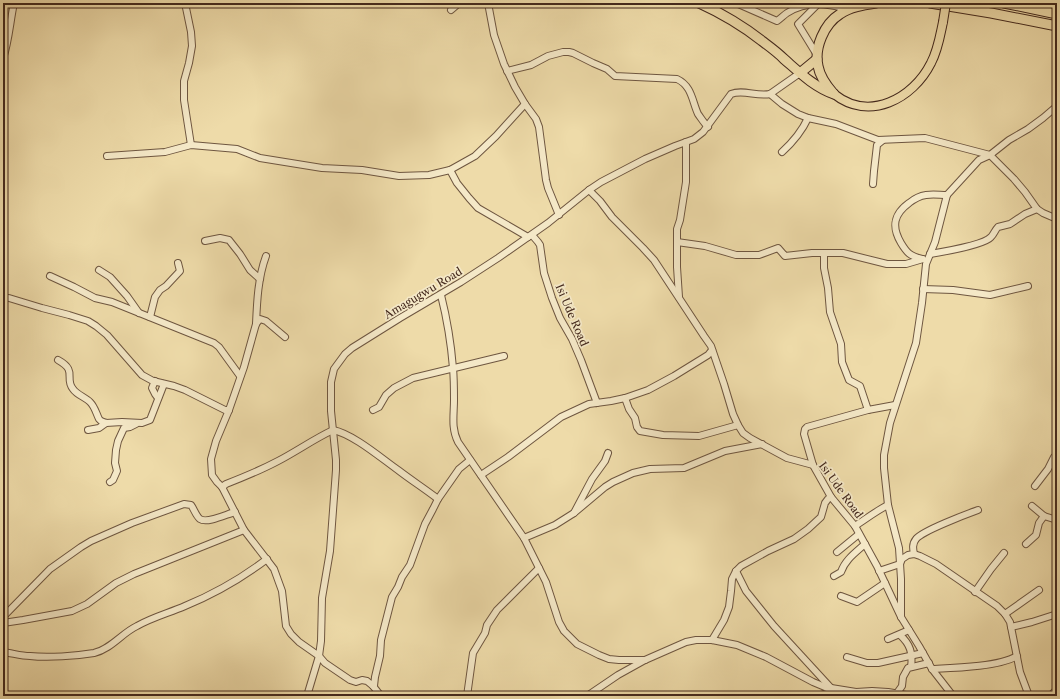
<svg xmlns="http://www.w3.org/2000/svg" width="1060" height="699" font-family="'Libre Caslon Text',serif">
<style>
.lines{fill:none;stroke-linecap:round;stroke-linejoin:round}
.minor-casing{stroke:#6e5640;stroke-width:8}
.major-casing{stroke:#44291d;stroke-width:10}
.highway-casing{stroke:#44291d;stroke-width:11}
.minor{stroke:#f4e8c7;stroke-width:6}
.major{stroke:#eedba9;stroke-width:8}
.highway{stroke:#eedba9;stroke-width:9}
.major-bridge-casing{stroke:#44291d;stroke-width:10;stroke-linecap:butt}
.major-bridge{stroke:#eedba9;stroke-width:8}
.labels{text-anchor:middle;stroke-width:3.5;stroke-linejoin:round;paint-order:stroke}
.street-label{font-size:11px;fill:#44291d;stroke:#f4e8c7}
</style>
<rect width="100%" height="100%" fill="#eedba9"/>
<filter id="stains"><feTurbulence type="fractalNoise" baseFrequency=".005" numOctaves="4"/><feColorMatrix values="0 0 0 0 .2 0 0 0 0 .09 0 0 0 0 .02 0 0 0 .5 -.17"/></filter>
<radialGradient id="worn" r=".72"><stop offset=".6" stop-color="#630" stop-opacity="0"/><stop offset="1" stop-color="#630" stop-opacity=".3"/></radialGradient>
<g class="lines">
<!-- minor casing -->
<g class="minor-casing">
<g id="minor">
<path d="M185,3L191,32L192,46L189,63L184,81V100L191,145"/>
<path d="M488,3L494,35L504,64L515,87L525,104L536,119L539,127L546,180L548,188L559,215"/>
<path d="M736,3L777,21C780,19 784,15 787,13C804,2 825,3 843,8"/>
<path d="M451,10L458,4L465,3"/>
<path d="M817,55L798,24L817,5"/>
<path d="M3,59C9,40 10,22 14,3"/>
<path d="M507,71L531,65L548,56L563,52H569L573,53L593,63L607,69L615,76L677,79C692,86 692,101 698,114C701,118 704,123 708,127"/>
<path d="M770,94L782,104L798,114L808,118L836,124L878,140L925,138L990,155L1014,179L1025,192L1037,209L1043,213L1057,219"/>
<path d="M782,152C793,142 802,131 808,118"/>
<path d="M107,156L165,152L191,145L237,149L260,158L322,168L362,170L399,176L429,175L450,170L475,156L496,136L525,104"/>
<path d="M450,170L457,183L469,198L478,208L528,237"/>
<path d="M873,184L874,171L877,145L882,141"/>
<path d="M589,190L600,201L612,217L643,248L654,260L704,336L711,346L724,384L733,414L738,425L743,433L750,438L787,458L813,465"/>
<path d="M532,235L538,242L540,245L544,273L552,298L560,318L572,339L581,360L597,403"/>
<path d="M205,241L220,238L229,240L240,254L250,270L260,279"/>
<path d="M677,242L705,246L736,255H759L778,248L785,256L812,253H824"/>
<path d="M930,254C942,252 984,245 991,237C994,234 995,230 998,227L1010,224L1025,214L1037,209"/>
<path d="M922,259C910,256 907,253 901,243C891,226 894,214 909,203C914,199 919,196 926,195C933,194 940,195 947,195"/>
<path d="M99,270L110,277L127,296L139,313"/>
<path d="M50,276L74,287L95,298L112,302L214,343L219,347L240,376"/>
<path d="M923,289L953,290L990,295L1028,286"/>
<path d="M441,295C447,319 451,343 453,368C454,379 454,389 454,400C454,415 451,428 458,442L524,538L546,582L559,622L564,631L577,644L599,655L609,659L619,660H645"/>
<path d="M679,297L677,267V229L680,220L686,182V142"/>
<path d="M9,298L42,308L69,315L88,321L96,326L107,335L142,375L153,381L174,386L185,390L225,410H229"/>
<path d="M150,317L155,297L160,290L166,286L180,271L178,263"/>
<path d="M256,324C257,301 258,278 266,256"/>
<path d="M285,337L266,321L260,319L256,324L244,367L229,410L216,441L211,459L212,475L217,482L222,487L244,530L274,569L282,591L286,626L291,634L299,642L319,656L325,663L350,680L356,682L362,680L367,681L373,686H374L375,677L380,656L381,640L392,597L398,587L402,577L410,565L425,524L433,509L438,499L459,469L470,460"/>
<path d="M58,360C78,371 64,378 73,389C77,395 85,397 90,402C95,407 96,413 99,419L101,421L106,423L122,422L142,423L150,420L164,384"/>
<path d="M155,381L152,388L155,394L158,398"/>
<path d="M625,398L629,409L635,418L637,427L640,431L663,435L699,436L738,425"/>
<path d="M895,405L868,410L807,427L805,429L804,434L813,465L831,497L855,526L877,566L901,617L919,646L932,669L953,696"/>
<path d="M373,410L379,407L386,395L394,388L413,378L504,356"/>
<path d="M868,410L860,386L849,380L842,362L841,344L830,312L828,288L824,268V253H843L887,264H906L923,259"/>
<path d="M88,430L99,428L106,423"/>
<path d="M481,475L508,457L561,417L589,404L611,401L625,398L648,390L674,376L708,355L712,350"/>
<path d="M110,482L113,480L117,471L115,463L116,450L118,441L124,428L130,427L136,424"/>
<path d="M1035,486L1048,469L1054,457L1057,456"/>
<path d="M222,487L226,484C244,477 261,470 278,461C297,451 314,439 333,430C353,434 381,458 398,470C411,480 425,489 438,499"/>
<path d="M1032,506L1044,516L1057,520"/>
<path d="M574,513L605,487L613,482L633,473L650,469L684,468L725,451L762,444"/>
<path d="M855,526C866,519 876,511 888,505"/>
<path d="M524,538L555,525L574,513L592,479L605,461L608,453"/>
<path d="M1026,544L1036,535L1039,523L1044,516"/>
<path d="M837,552L859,534"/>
<path d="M914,554C913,549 912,544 916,539C922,531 967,514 978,510"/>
<path d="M736,571L746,591L774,626L831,688"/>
<path d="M879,571L900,564L902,559L908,555L914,554L920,556L936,564L997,606L1005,614L1010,622L1020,672L1029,696"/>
<path d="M834,576L841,572C845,560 855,553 865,544"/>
<path d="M975,592L991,569L1004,553"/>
<path d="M841,596L857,602L885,583"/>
<path d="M1005,614L1039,590"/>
<path d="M3,617L50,569L81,547L91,541L132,523L184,504L191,505C194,509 196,516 200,519C207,524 227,514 235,512"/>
<path d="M901,617V579L899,548L888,505L884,468V455L890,423L916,343L922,303L926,264L935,242L947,195L979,160L990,155L1009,140L1028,129L1043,118L1057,106"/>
<path d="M3,623L23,620L72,611L87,604L116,583L134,574L244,530"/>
<path d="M1011,627L1032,622L1057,614"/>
<path d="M900,635C910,644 913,653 911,667"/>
<path d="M888,639L909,630"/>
<path d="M712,640L724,620L729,607L731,591L732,579L736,571L741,566L768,551L794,539L808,529L821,517L825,503L828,499L831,497"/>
<path d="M3,652C12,653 21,656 30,656C48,658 76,656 94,653C111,649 122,633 137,626C153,617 169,613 185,606C214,594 242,578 267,559"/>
<path d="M847,657L867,663H878L923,653"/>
<path d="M932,669C954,668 998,667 1017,656"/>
<path d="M373,686L381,696"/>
<path d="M897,693L902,686L903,677L908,668L929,663"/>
<path d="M307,696L319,656L321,641L322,598L330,551L336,470V460L331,411V382L334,369L345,354L352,348L400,318L461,282L498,258L548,223L589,190L601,182L645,159L675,146L694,139L703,132L731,94C743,89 757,97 770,94L800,73"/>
<path d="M467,696L473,653L485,633L487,625L497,610L539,568"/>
<path d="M587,696L618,675L645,660L686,642L696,640H712L737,645L766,657L813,682L825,687L856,692L872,691L888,692L912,696"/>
<path d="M817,696L838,690"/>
<path d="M1050,696L1057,689"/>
</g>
</g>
<!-- major casing -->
<g class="major-casing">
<path id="major" d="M834,94C869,122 913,99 931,63C938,50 940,36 943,22"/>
</g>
<!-- highway casing -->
<g class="highway-casing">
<g id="highway">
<path d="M699,3C721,13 743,26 762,41C770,47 777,52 784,59C799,72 814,87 834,94"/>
<path d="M930,3L991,13L1057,26"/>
<path d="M1004,3L1057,14"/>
<path d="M800,73L817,59"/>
<path d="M833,93C826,85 820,77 818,66C814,48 824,24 840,14C850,7 863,5 876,3"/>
</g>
</g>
<!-- minor -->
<use href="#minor" class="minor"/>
<!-- major -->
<use href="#major" class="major"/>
<!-- highway -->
<use href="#highway" class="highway"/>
<!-- major-bridge casing -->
<g class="major-bridge-casing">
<path id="major-bridge" d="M943,22L946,3"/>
</g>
<!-- major-bridge -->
<use href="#major-bridge" class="major-bridge"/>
</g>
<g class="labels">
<!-- street labels -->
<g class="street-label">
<text transform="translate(423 293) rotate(-31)" y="4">Amagugwu Road</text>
<text transform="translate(572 315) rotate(67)" y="4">Isi Ude Road</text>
<text transform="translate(841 490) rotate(54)" y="4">Isi Ude Road</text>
</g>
</g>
<!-- margin -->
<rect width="1060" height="699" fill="none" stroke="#eedba9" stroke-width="16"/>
<rect x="4" y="4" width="1052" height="691" fill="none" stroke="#44291d" stroke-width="2"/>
<rect x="8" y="8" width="1044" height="683" fill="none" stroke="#44291d"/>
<rect width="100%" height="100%" filter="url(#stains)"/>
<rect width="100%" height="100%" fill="url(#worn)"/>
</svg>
